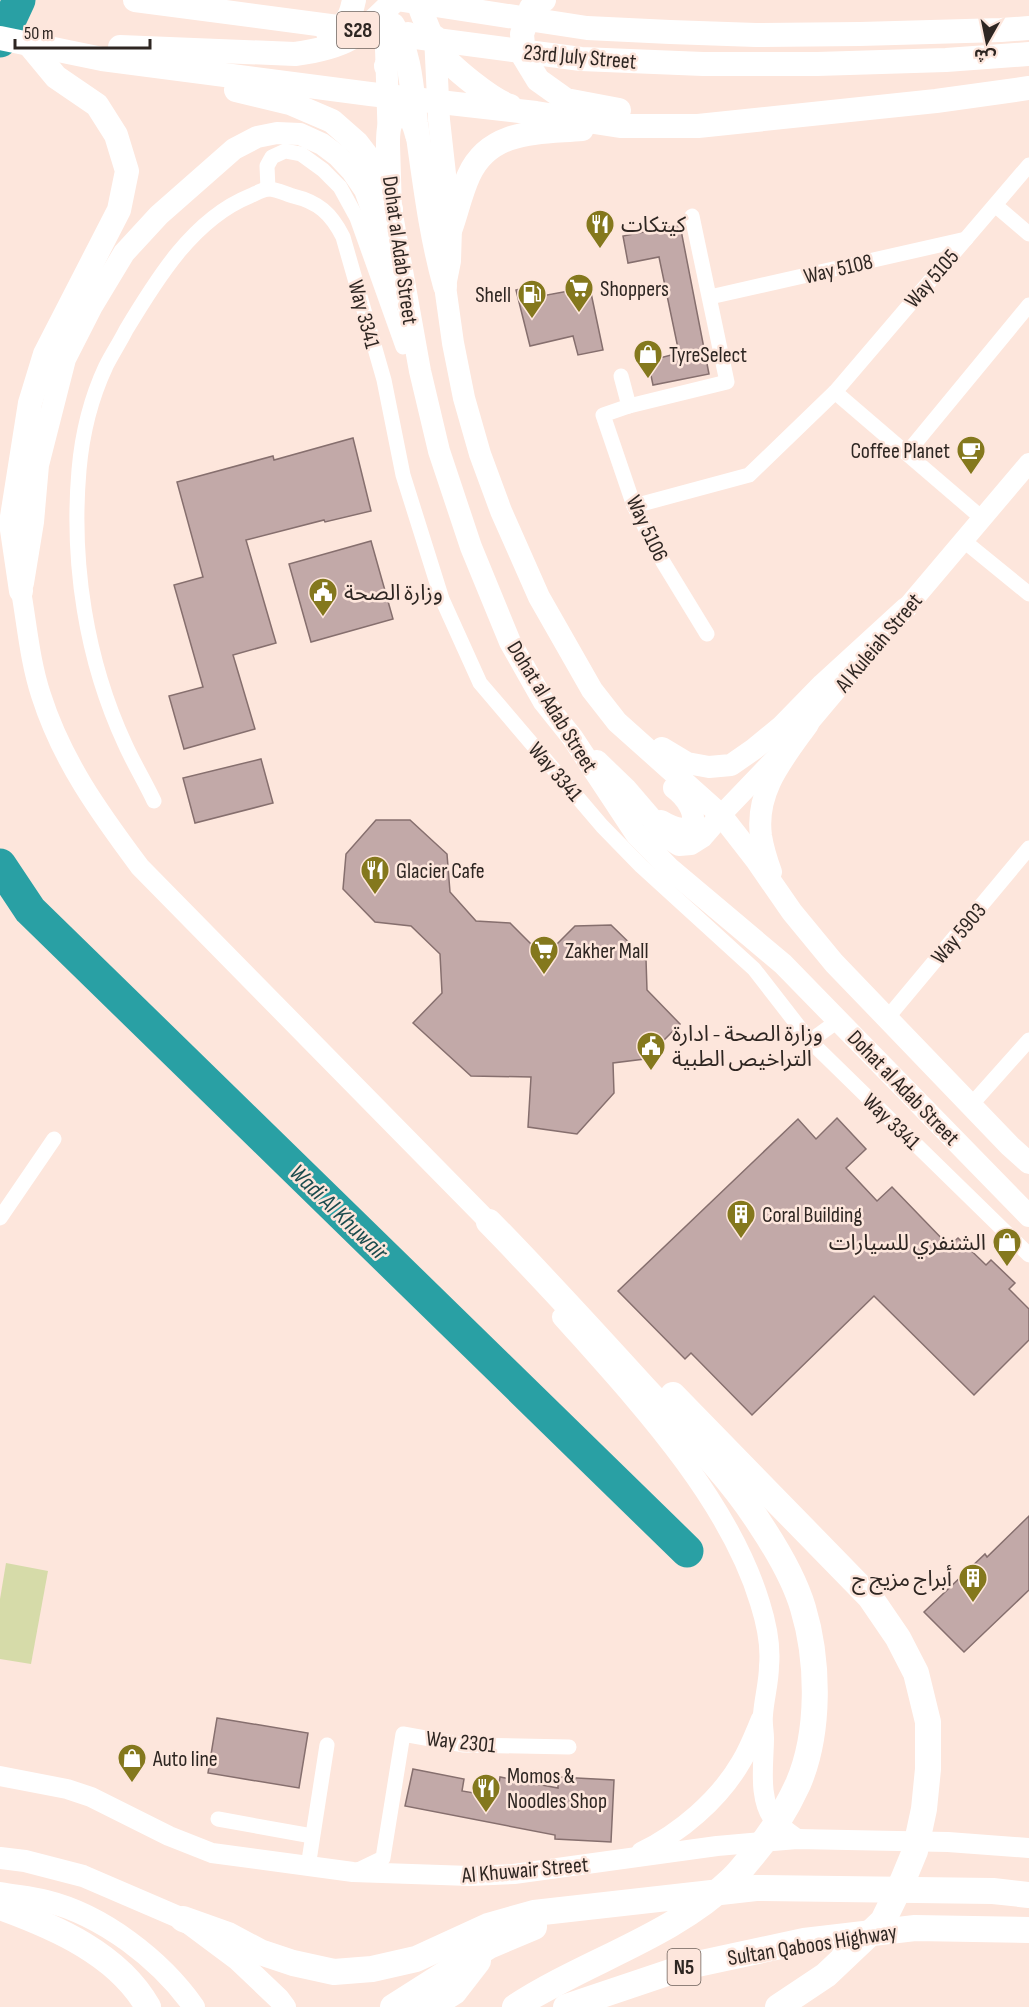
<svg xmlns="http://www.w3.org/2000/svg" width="1029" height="2007" font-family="'Sofia Sans Condensed','Noto Sans Arabic',sans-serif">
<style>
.green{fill:#d6dba9}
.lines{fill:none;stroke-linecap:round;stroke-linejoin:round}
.river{stroke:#29a0a4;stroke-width:33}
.building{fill:#c2a9a8;stroke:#866f6e;stroke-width:1.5}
.minor{stroke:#fff;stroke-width:15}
.tertiary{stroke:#fff;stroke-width:20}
.secondary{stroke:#fff;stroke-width:22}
.primary{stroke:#fff;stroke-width:24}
.trunk{stroke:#fff;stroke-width:26}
.labels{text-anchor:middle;stroke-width:5;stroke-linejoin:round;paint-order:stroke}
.shield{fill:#fde6dc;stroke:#6c605a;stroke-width:1.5}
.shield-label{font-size:21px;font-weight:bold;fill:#2e2622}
.street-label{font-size:22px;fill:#2e2622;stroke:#fde6dc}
.poi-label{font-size:22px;fill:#2e2622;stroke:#fde6dc;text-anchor:start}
.water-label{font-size:24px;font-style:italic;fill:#1a4b4d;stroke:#fde6dc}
</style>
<rect width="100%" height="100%" fill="#fde6dc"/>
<!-- green -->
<path class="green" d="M6,1563L48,1571L31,1664L0,1659V1599Z"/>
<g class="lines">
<!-- river -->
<g class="river">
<path d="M0,41L19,0"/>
<path d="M0,865L30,910L687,1551"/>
</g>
</g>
<!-- building -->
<g class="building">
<path d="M680,225L709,374L653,385L648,361L679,353L659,257L628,263L623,236Z"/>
<path d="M539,284L542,296L574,290L591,293L603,350L578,355L573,336L530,346L516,290Z"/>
<path d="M353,438L371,511L325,522L324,520L246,540L276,643L233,655L255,729L184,749L169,696L203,687L174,585L203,577L177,482L273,456L274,460Z"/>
<path d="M371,541L393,619L311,642L289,564Z"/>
<path d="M261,759L273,803L195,823L183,778Z"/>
<path d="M376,820H410L447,854L450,892L476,921L510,923L544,957L575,926L611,925L646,959L647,990L680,1024L645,1059L613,1063L614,1093L577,1134L528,1127L531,1077L471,1076L413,1023L442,993L440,954L411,926L375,922L343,889L346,854Z"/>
<path d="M837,1118L866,1149L846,1168L877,1201L892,1187L949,1246L958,1238L986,1265L991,1260L1015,1283L1009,1289L1029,1309V1340L974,1395L874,1296L752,1415L691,1353L685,1359L618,1291L798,1119L816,1139Z"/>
<path d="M1029,1516V1590L964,1652L924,1612L985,1554L987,1557Z"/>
<path d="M217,1718L308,1733L299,1788L208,1773Z"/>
<path d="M413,1769L464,1779L462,1791L497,1797L500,1777L558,1788V1777L614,1780L611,1842L555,1839V1835L405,1806Z"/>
</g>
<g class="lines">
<!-- minor -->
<g class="minor">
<path d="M268,189L267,166L272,157L285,151L301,154L323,170L340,187L357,218L403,347"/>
<path d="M995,205L1029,234"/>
<path d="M692,216L727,382L629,406L603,415L634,506L663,562L707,634"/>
<path d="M710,297L966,239"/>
<path d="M621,376L629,406"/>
<path d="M835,392L983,519"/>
<path d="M907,453L1029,305"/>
<path d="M634,506L749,475L835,392L1029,165"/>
<path d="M964,541L1029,594"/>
<path d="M154,801C145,782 134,764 125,744C86,660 71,563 79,470C82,435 91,398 106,366C112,354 120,342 126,330C156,280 193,219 250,196C255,194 261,190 267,189C274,188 286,194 293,196C318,202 331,213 343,237L384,380L403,475L442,599L480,683L602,826L641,866L754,969L810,1041L1029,1255"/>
<path d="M888,1017L1029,848"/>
<path d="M810,1041L839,1020"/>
<path d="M971,1105L1029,1040"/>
<path d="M0,1218L54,1139"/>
<path d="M218,1819L312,1836"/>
<path d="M308,1867L327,1745"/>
<path d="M356,1871L383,1858L403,1734L464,1745L569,1747"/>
</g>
<!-- tertiary -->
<g class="tertiary">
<path d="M21,591C27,625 30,662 41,695C62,761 99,812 140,867L489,1222L496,1233"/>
<path d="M897,619L1029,463"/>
<path d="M721,815L808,724L866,655"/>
<path d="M562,1317C635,1399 728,1497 760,1603C766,1622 771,1646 769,1666C769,1682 764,1699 763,1715C762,1723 764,1731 764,1738C764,1763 757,1801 776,1822C781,1828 790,1834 797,1839"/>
<path d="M0,1776L67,1789L91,1797L169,1836L212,1853L353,1872L470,1876L514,1874L717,1846L797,1839L948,1842L1029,1848"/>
<path d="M641,1852C680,1833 719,1800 741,1762C749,1749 755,1733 761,1719"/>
</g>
<!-- secondary -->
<g class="secondary">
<path d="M435,36L439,120L451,228L450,261L445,286L453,343L464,398L480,454L501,511L539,597L592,690L617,722L721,815L756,860L792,912L834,963L1010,1146L1029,1163"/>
<path d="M386,48L391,209L420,371L439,451L471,547L510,642L544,702L572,737L636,834L669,868L783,964L1029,1216"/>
<path d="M23,583L33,522L38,465L65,359L92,306L124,253L159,215L234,149L257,137L277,133L300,134L322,144L338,156L352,171L365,190L373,212L392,299"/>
<path d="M662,748L687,763L709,767L731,765L754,749L782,726L823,684L906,608"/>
<path d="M597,761L626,789L668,838L679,845L691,844L702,837L721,815"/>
<path d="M661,821C699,844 703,810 674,788"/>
<path d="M771,872C767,861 763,848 761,836C755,791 783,759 808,724"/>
<path d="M0,1858L25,1861L83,1876L183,1919L238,1960L279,1999L285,2007"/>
<path d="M0,1893C15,1896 31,1897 46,1901C103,1915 161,1960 194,2007"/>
</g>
<!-- primary -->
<g class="primary">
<path d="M135,0L581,59L703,64H817L946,60L1029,54"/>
<path d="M403,0L587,28L670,32L756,35L860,34L1001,30L1029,28"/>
<path d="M417,0C424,17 430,37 440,52C452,68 492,100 510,106"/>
<path d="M544,0L531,8L522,34L524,57L538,80L566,100L619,110"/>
<path d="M393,25C411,53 412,91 416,123C424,177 430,233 445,286"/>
<path d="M328,33C346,25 350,20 354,0"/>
<path d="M0,38L102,59L370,94L536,113L620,126H698L936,101L1029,88"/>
<path d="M120,47L295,54C347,47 358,37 395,0"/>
<path d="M386,66L408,34"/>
<path d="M236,90L290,103L332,121L357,143L377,169L391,209"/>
<path d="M388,148C388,134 387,120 400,113C412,116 414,124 417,135"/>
<path d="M451,228C457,211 461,192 469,175C490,129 538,133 582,129"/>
<path d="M21,591L11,523L30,403L45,354L119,210L127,171L116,135L97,105L56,77L27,42"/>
</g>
<!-- trunk -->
<g class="trunk">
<path d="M489,1222C542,1276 593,1332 644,1388C684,1431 728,1474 760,1524C776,1548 795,1581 803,1608C819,1661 820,1733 798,1784C786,1810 771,1834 753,1855C746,1863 740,1872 732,1879C671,1938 585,1961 515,2007"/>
<path d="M673,1395L870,1597L898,1638L916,1673L928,1722V1769L924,1809L915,1851L903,1880L883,1921L826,1975L778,2007"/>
<path d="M0,1907C55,1927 118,1954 148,2007"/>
<path d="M183,1919L228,1935L260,1952L293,1963L334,1972L372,1969L416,1959L488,1926L534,1913L756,1888L993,1891L1029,1895"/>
<path d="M393,2007L489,1946L534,1927"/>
<path d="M430,2007L454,1992L478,1961"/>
<path d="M566,2007L688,1966L804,1941L915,1928L1029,1930"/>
</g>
</g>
<!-- icons -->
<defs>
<g id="restaurant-pin" transform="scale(1.5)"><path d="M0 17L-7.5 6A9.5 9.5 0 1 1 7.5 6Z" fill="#84781d" stroke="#fde6dc"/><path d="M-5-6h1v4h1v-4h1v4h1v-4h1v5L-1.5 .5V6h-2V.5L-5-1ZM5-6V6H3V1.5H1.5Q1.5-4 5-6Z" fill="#fff"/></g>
<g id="supermarket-pin" transform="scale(1.5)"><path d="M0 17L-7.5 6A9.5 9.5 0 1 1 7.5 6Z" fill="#84781d" stroke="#fde6dc"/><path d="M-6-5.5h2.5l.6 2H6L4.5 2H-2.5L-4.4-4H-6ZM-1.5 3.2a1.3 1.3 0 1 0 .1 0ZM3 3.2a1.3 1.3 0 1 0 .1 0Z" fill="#fff"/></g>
<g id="fuel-pin" transform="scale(1.5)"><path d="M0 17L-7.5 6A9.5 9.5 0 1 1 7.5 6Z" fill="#84781d" stroke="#fde6dc"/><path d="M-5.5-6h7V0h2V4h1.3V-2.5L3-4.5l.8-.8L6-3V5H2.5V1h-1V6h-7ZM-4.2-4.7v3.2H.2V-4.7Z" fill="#fff"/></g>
<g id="shop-pin" transform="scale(1.5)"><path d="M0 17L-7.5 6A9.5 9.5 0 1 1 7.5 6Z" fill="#84781d" stroke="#fde6dc"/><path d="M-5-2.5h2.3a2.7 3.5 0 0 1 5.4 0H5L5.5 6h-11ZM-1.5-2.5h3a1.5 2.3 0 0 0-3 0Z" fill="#fff"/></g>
<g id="cafe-pin" transform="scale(1.5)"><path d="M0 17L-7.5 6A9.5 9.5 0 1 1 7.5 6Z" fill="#84781d" stroke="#fde6dc"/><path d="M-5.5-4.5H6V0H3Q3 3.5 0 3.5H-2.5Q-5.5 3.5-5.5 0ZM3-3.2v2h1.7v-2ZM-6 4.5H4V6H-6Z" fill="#fff"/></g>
<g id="civic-pin" transform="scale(1.5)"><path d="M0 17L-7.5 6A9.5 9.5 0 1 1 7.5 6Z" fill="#84781d" stroke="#fde6dc"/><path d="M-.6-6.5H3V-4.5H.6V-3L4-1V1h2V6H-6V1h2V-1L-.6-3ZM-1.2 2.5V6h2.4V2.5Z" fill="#fff"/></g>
<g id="building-pin" transform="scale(1.5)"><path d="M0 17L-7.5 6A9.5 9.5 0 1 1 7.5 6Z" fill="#84781d" stroke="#fde6dc"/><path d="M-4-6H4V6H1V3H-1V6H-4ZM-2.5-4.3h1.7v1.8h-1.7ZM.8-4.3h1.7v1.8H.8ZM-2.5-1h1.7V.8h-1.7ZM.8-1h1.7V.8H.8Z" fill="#fff"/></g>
</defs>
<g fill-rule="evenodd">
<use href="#restaurant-pin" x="600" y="224"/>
<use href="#supermarket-pin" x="579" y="288"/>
<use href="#fuel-pin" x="532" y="294"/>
<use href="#shop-pin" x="648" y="354"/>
<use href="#cafe-pin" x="971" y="450"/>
<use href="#civic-pin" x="323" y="592"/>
<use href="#restaurant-pin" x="375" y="870"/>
<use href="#supermarket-pin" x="544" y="950"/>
<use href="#civic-pin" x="651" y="1046"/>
<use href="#building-pin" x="741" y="1214"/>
<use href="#shop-pin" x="1007" y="1242"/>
<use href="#building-pin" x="973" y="1578"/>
<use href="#shop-pin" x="132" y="1758"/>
<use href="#restaurant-pin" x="486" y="1788"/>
</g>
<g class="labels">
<!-- shield labels -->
<g class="shield">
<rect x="337" y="12" width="42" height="36" rx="4.5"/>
<rect x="667.5" y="1949" width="33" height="36" rx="4.5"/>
</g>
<g class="shield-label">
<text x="358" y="37">S28</text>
<text x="684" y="1974">N5</text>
</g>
<!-- street labels -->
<g class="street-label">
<text transform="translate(580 56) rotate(5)" y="8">23rd July Street</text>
<text transform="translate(401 250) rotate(82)" y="8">Dohat al Adab Street</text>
<text transform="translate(838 268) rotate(-13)" y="8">Way 5108</text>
<text transform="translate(931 278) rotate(-49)" y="8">Way 5105</text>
<text transform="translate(365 314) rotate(75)" y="8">Way 3341</text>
<text transform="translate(648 528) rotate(65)" y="8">Way 5106</text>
<text transform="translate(878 642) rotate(-50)" y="8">Al Kuleiah Street</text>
<text transform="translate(553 706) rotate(58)" y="8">Dohat al Adab Street</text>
<text transform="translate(556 771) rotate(49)" y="8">Way 3341</text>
<text transform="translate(958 933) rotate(-50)" y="8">Way 5903</text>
<text transform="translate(904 1087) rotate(46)" y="8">Dohat al Adab Street</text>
<text transform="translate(892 1121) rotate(44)" y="8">Way 3341</text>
<text transform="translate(461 1741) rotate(6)" y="8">Way 2301</text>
<text transform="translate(525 1869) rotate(-5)" y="8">Al Khuwair Street</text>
<text transform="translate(812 1944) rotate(-9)" y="8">Sultan Qaboos Highway</text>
</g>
<!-- poi labels -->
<g class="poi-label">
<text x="621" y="232">كيتكات</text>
<text x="600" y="296">Shoppers</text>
<text x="511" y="302" text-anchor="end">Shell</text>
<text x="669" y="362">TyreSelect</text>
<text x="950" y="458" text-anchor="end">Coffee Planet</text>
<text x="344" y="600">وزارة الصحة</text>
<text x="396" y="878">Glacier Cafe</text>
<text x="565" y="958">Zakher Mall</text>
<text x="672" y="1041">وزارة الصحة - ادارة<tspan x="672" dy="25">التراخيص الطبية</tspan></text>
<text x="762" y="1222">Coral Building</text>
<text x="986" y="1250" text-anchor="end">الشنفري للسيارات</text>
<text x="952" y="1586" text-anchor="end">أبراج مزيج ج</text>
<text x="153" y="1766">Auto line</text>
<text x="507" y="1783">Momos &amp;<tspan x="507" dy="25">Noodles Shop</tspan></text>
</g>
<!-- water labels -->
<g class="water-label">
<text transform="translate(339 1212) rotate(44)" y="8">Wadi Al Khuwair</text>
</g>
</g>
<!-- north arrow -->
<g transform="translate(987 42) rotate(189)" stroke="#fde6dc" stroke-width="4.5" paint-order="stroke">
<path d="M0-4.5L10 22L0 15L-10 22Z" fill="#2e2622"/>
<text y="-9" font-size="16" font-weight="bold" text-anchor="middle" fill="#2e2622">ش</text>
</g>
<!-- scale -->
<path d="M15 39v9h135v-9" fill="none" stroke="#2e2622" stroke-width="3"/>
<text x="24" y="39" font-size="18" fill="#2e2622" stroke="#fde6dc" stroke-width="4.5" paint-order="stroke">50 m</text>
</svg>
